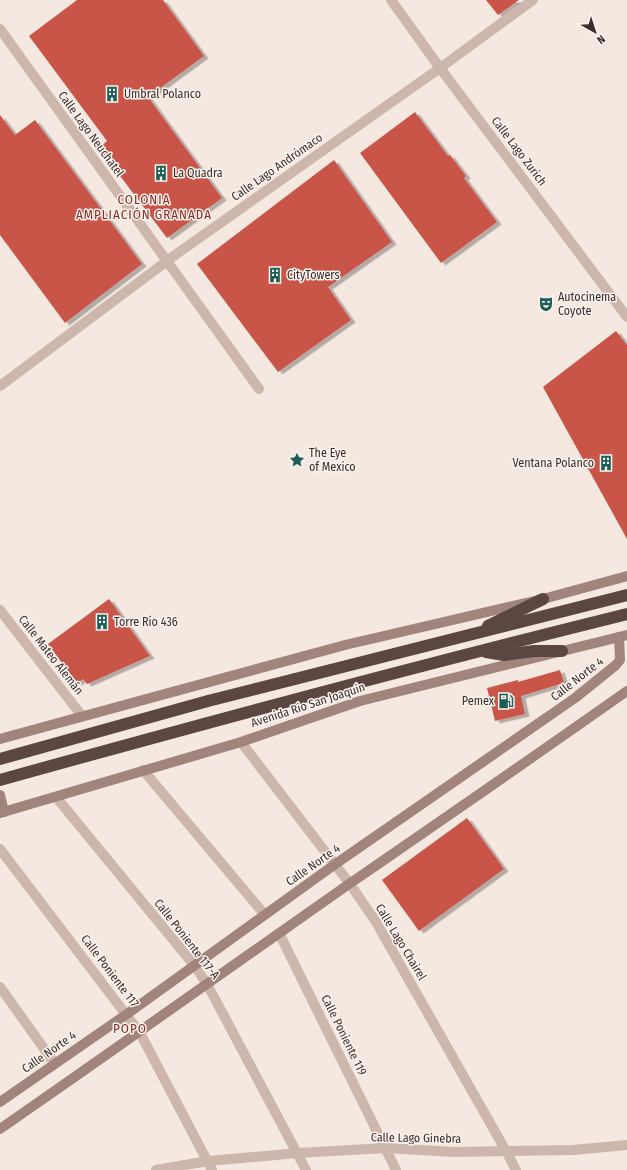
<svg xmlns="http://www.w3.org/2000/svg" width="627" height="1170" font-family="'Fira Sans Condensed',sans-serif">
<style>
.building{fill:#c95549;filter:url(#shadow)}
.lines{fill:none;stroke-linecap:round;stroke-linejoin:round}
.street{stroke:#cdb6ab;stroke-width:10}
.secondary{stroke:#a1847c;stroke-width:10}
.highway{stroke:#5c4642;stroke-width:12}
.labels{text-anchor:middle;stroke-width:3;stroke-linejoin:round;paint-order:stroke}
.poi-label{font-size:12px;fill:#3b2d2b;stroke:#fbf3ee;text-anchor:start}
.street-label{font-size:12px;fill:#3b2d2b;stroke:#fbf3ee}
.neighbourhood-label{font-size:13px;letter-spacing:1px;fill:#8d2a21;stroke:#fbf3ee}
</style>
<defs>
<filter id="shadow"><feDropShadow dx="4.5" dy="2.5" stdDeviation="0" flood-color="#0004"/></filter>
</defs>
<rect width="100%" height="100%" fill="#f4e8e1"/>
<!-- building -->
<g class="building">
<path d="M77,0H163L204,56L148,97L222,198L167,238L99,148L107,141L29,36Z"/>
<path d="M486,0H519L498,15Z"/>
<path d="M415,112L448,156L450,155L466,176L464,178L497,222L441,263L360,153Z"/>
<path d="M0,115L15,135L35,120L142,264L65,323L0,235Z"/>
<path d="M334,160L392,242L328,287L351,320L278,372L197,264Z"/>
<path d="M616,331L627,345V539L543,387Z"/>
<path d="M109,599L150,656L87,684L83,679L77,683L48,644Z"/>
<path d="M560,670L564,683L521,696L525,714L495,721L487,688L518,680V682Z"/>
<path d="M467,818L504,869L419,931L382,880Z"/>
</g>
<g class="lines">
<!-- street -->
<g class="street">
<path d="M391,0L440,68L627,317"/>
<path d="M0,29L259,389"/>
<path d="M0,386L175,255L440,68L533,0"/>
<path d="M0,610L82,716"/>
<path d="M241,742L350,884L376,922L506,1151L516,1170"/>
<path d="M143,770L265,915"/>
<path d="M56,797L194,965L207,984L306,1170"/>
<path d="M0,849L140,1033L212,1170"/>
<path d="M279,933L396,1170"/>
<path d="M0,987L55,1064"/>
<path d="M156,1170L208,1161L298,1153L386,1148L455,1152L573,1150L627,1145"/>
</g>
<!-- secondary -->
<g class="secondary">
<path d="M0,739L345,645L543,599L627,576"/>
<path d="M0,795L4,812"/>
<path d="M0,813L241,742L360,701L627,635"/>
<path d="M0,1102L127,1014L334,865L575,698L616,665L620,660L619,637"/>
<path d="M0,1129C117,1048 233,965 349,884C442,820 535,756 627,691"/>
</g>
<!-- highway -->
<g class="highway">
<path d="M488,626L543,599"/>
<path d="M486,652L504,655L534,651H562"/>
<path d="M0,759L208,701L627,595"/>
<path d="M0,780C208,722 417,666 627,614"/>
</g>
</g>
<!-- icons -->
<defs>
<g id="building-bare" transform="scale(1.2)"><path d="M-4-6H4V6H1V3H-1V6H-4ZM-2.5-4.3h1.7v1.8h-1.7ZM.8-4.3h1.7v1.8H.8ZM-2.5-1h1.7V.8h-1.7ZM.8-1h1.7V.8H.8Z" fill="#1e5e59" stroke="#fbf3ee" stroke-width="2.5" paint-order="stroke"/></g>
<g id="theatre-bare" transform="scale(1.2)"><path d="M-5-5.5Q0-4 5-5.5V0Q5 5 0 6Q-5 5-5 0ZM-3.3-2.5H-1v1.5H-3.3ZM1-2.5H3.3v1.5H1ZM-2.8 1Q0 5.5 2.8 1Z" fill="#1e5e59" stroke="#fbf3ee" stroke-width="2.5" paint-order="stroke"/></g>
<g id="sight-bare" transform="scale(1.2)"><path d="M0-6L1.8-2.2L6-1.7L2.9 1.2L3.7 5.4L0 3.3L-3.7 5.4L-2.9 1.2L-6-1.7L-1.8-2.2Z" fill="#1e5e59" stroke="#fbf3ee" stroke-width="2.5" paint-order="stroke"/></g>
<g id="fuel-bare" transform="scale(1.2)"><path d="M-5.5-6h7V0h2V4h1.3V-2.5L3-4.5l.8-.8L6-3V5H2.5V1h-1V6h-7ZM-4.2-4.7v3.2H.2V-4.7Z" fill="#1e5e59" stroke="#fbf3ee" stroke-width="2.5" paint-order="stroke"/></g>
</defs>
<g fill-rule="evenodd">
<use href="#building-bare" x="112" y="94"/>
<use href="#building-bare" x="161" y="173"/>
<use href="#building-bare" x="275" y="275"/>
<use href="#theatre-bare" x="546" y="304"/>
<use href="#sight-bare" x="297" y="460"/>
<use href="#building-bare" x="606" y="463"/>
<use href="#building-bare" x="102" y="622"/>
<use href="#fuel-bare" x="506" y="701"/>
</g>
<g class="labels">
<!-- poi labels -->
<g class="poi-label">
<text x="124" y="98">Umbral Polanco</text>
<text x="173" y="177">La Quadra</text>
<text x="287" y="279">CityTowers</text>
<text x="558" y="301">Autocinema<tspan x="558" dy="14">Coyote</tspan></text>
<text x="309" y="457">The Eye<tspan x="309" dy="14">of Mexico</tspan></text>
<text x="594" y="467" text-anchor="end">Ventana Polanco</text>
<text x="114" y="626">Torre Río 436</text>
<text x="494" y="705" text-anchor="end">Pemex</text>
</g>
<!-- street labels -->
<g class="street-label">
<text transform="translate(91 134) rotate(54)" y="4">Calle Lago Neuchatel</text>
<text transform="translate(519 151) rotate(53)" y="4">Calle Lago Zurich</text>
<text transform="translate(277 167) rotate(-35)" y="4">Calle Lago Andrómaco</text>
<text transform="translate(51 655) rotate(52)" y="4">Calle Mateo Alemán</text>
<text transform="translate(577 679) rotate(-38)" y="4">Calle Norte 4</text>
<text transform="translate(308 705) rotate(-18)" y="4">Avenida Río San Joaquín</text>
<text transform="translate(313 865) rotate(-35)" y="4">Calle Norte 4</text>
<text transform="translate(187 939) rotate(52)" y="4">Calle Poniente 117-A</text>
<text transform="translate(401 942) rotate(59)" y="4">Calle Lago Chairel</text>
<text transform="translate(110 971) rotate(53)" y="4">Calle Poniente 117</text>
<text transform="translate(344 1035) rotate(64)" y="4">Calle Poniente 119</text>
<text transform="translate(49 1052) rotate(-35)" y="4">Calle Norte 4</text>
<text transform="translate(416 1138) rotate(1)" y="4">Calle Lago Ginebra</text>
</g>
<!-- neighbourhood labels -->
<g class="neighbourhood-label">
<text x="144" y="204">COLONIA<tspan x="144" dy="15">AMPLIACIÓN GRANADA</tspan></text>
<text x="130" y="1033">POPO</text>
</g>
</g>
<!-- north arrow -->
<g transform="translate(595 32) rotate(141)" stroke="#fbf3ee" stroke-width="3" paint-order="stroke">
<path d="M0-3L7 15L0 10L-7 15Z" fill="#3b2d2b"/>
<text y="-6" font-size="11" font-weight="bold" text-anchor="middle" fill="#3b2d2b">N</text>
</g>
</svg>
